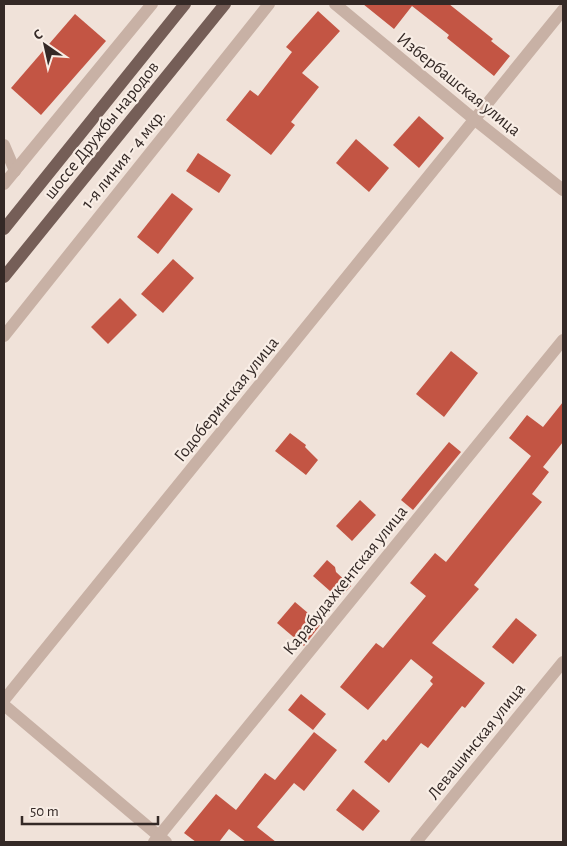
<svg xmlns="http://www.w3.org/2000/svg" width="567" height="846" font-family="'Alegreya Sans',sans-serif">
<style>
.building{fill:#c35544}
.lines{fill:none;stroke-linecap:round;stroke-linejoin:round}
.minor{stroke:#c8b1a5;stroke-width:12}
.major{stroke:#755e57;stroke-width:12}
.labels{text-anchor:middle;stroke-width:4.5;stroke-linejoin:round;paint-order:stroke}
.street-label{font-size:18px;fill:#342926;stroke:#f8ede5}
</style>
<rect width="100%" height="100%" fill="#f0e2d9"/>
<!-- building -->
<g class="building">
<path d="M363,4H449L493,39L491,41L510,56L494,76L447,38L449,35L412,6L394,29Z"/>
<path d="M318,11L340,31L302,73L319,87L291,122L295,125L271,155L226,120L250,90L258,96L292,52L286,47Z"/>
<path d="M75,14L106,41L41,115L11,88Z"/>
<path d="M419,116L444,138L419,168L393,145Z"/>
<path d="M356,139L389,168L369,192L336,163Z"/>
<path d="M198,153L231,175L219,193L186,171Z"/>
<path d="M172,193L193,209L158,254L137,237Z"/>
<path d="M173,259L194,278L163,313L141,294Z"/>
<path d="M120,298L137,315L108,344L91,327Z"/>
<path d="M451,351L478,373L444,417L416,394Z"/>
<path d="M563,402V442L543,467L549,472L532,494L542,502L474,585L479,589L432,643L485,683L465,708L462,706L428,748L421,743L389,783L364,762L383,739L386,741L433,684L430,681L433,677L411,659L368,710L340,687L376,643L383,648L426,596L410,583L435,553L446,562L531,456L509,438L527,415L543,427Z"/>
<path d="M290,433L306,445L305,447L318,460L306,475L275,451Z"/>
<path d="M449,442L461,452L413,510L401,500Z"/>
<path d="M360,500L376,515L352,541L336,526Z"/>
<path d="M327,560L335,567L336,572L351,586L339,599L313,576Z"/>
<path d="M295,602L321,624L304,646L277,623Z"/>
<path d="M516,618L537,635L513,664L492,647Z"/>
<path d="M301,694L326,714L313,730L288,710Z"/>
<path d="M314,732L337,750L304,791L294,783L257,827L276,842H246L229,829L219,842H196L184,833L216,794L236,810L265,773L275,780Z"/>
<path d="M353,789L380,811L363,831L336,810Z"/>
</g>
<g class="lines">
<!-- minor -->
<g class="minor">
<path d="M335,4L475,120L563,190"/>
<path d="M4,145L15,171"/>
<path d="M4,184L152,4"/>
<path d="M4,336L269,4"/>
<path d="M4,700L563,10"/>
<path d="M4,705L166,842"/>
<path d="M154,842L563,340"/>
<path d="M416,842L563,662"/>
</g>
<!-- major -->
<g class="major">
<path d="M4,229L185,4"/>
<path d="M4,277L225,4"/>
</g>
</g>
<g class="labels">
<!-- street labels -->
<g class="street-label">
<text transform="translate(459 84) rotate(39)" y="6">Избербашская улица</text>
<text transform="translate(101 130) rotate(-51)" y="6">шоссе Дружбы народов</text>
<text transform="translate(123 159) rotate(-51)" y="6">1-я линия - 4 мкр.</text>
<text transform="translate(226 399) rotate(-51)" y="6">Годоберинская улица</text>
<text transform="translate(345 580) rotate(-51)" y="6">Карабудахкентская улица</text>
<text transform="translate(476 741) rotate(-51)" y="6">Левашинская улица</text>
</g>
</g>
<!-- border -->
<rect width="567" height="846" fill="none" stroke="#342926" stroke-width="10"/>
<!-- north arrow -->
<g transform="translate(45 45) rotate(326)" stroke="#f8ede5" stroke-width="4" paint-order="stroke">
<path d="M0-4L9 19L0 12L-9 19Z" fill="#342926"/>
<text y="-8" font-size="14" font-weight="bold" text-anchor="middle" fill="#342926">С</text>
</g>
<!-- scale -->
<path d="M22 816v8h136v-8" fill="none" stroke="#342926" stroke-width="2.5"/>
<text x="30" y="816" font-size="15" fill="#342926" stroke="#f8ede5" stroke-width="4" paint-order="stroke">50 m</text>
</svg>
